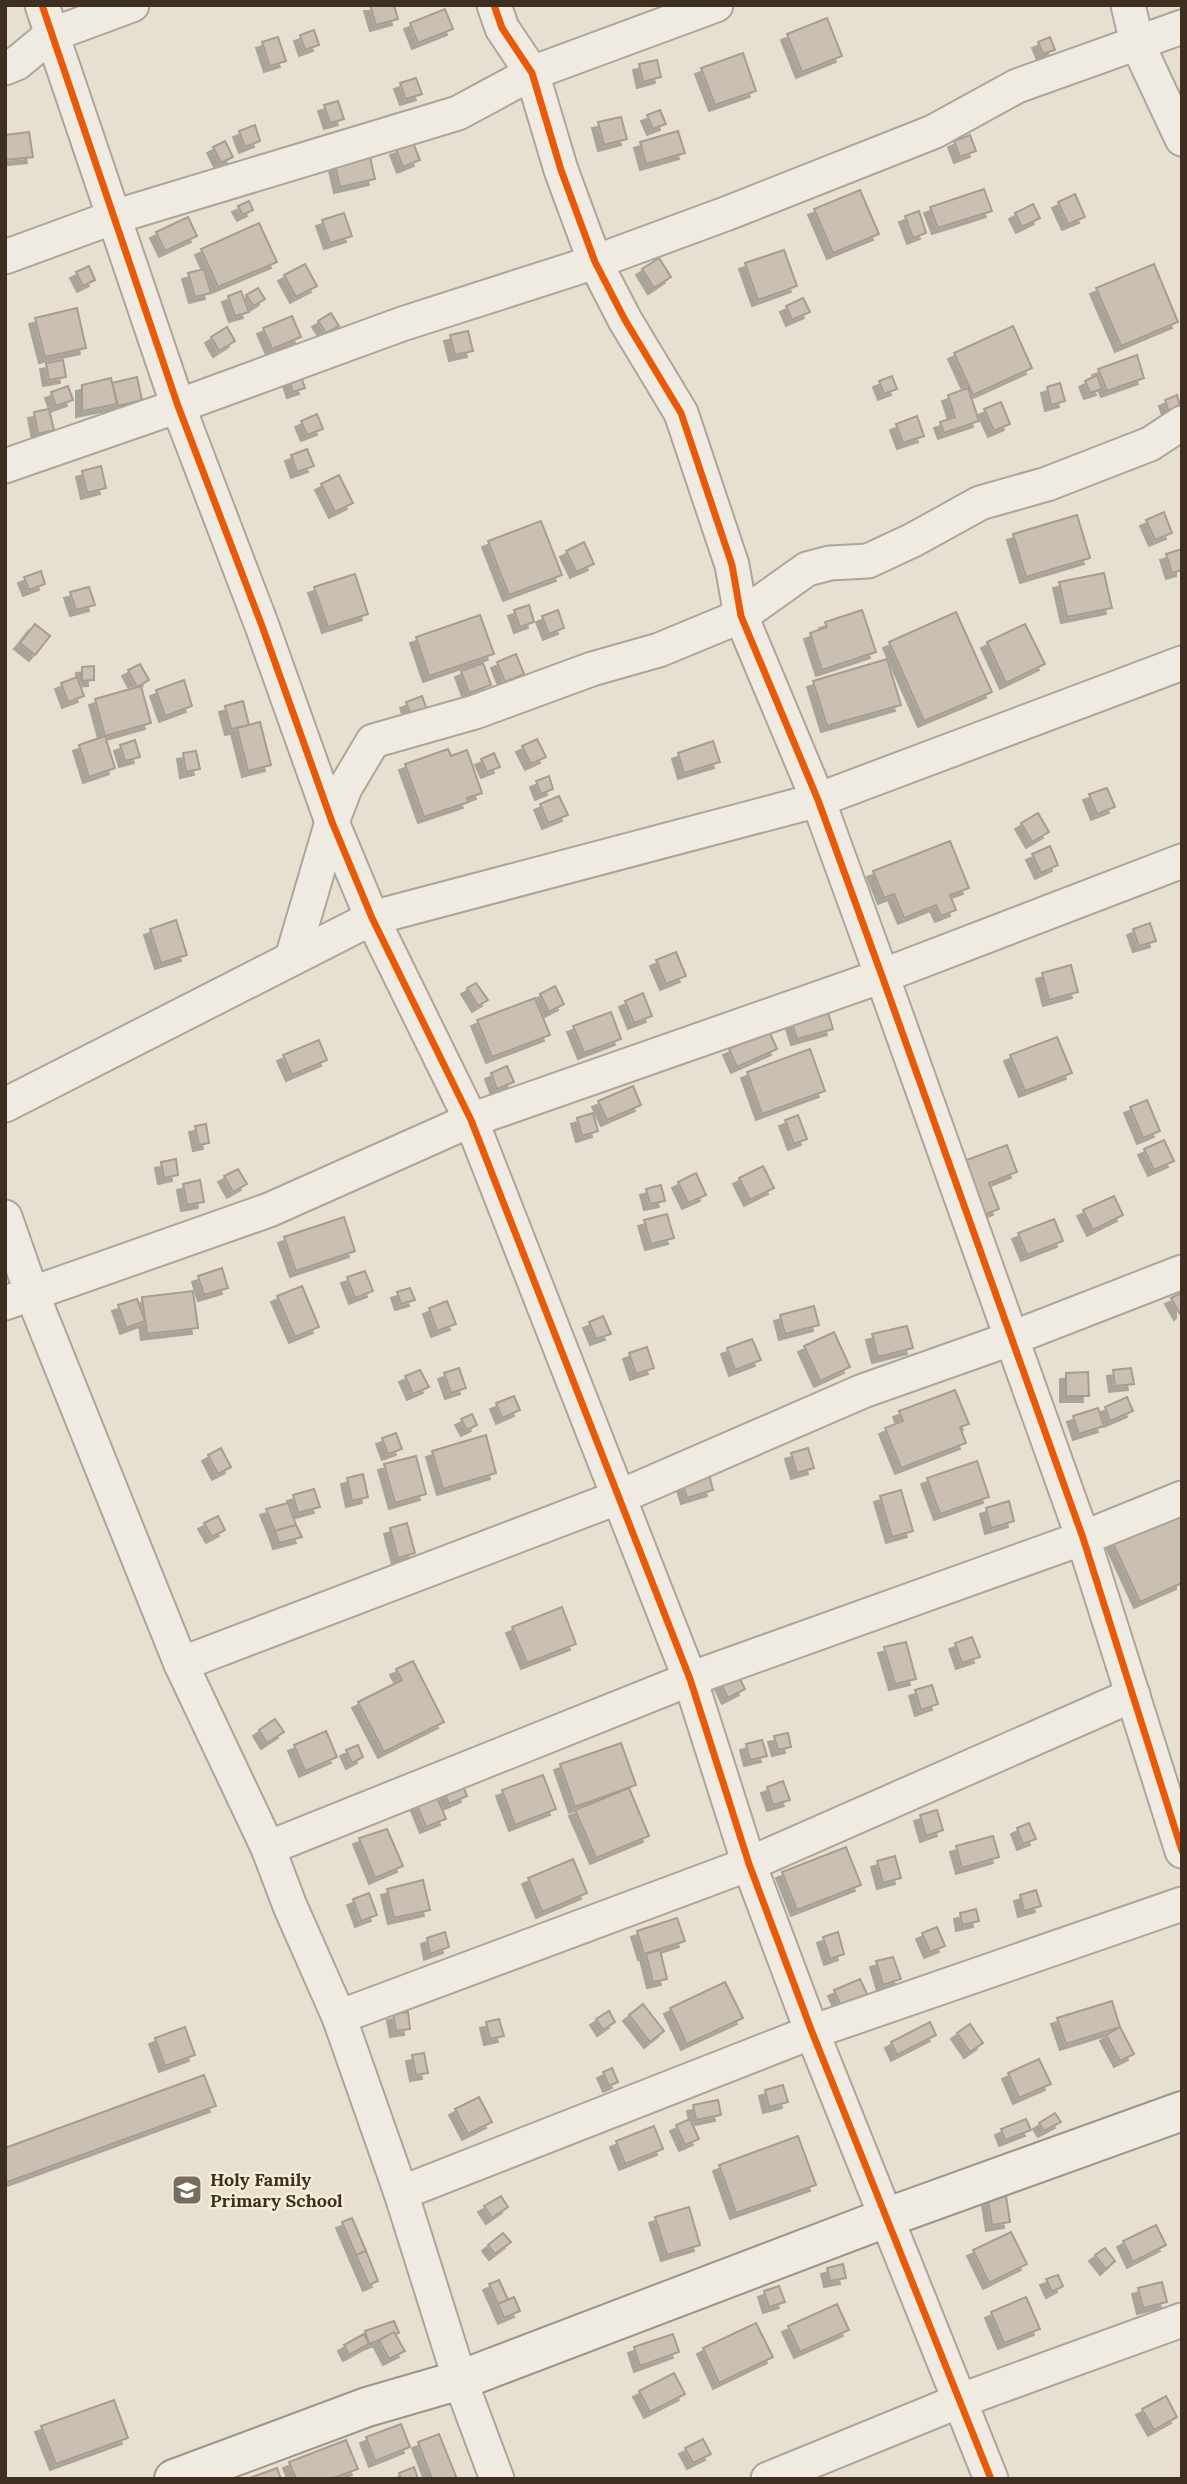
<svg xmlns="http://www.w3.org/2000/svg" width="1187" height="2484" font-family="Lora,serif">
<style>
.building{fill:#cbbfb2;stroke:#a89c90;stroke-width:2;filter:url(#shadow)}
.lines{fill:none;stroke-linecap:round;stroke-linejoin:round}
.street-casing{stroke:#ada599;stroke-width:37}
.secondary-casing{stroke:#9c958a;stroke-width:42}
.street{stroke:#efebe3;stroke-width:33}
.secondary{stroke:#efebe3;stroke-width:38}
.cycleway-casing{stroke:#f7eed8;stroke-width:11}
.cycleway{stroke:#e8590c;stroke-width:7}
.labels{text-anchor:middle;stroke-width:5;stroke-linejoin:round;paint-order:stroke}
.poi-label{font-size:18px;font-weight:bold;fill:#3d2e20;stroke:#f7eed8;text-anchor:start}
</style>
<defs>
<filter id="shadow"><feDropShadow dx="-6" dy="6" stdDeviation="0" flood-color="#0004"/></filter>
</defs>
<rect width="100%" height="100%" fill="#e7e0d1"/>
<!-- building -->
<g class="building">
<path d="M370,5H394L398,19L376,25Z"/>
<path d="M445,9L453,29L418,43L410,23Z"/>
<path d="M827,18L842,56L802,72L787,34Z"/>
<path d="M314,30L319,45L305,50L300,35Z"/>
<path d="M278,37L286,61L270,66L262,42Z"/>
<path d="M1050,37L1055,50L1043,54L1038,42Z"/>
<path d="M743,53L756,91L715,105L701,68Z"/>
<path d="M657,60L661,77L643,82L639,64Z"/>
<path d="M416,78L422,94L406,99L400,83Z"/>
<path d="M338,101L344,119L330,123L324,105Z"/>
<path d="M660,110L666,124L653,129L647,115Z"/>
<path d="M621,117L627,139L604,145L598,122Z"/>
<path d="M255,125L260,141L245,147L239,131Z"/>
<path d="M678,131L685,153L646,164L640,142Z"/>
<path d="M29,132L33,157L5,160V135Z"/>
<path d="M970,135L976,151L960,157L954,141Z"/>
<path d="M225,141L233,157L221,163L213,147Z"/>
<path d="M413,143L420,160L403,167L396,149Z"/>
<path d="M370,157L375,179L340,187L335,165Z"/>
<path d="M984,189L992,211L938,228L930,207Z"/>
<path d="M860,190L879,234L833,253L814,209Z"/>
<path d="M1075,194L1085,217L1068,224L1058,202Z"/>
<path d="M249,201L253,210L243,215L238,206Z"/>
<path d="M1033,204L1040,218L1022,227L1015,213Z"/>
<path d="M919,211L926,233L913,238L905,216Z"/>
<path d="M344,213L352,236L330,243L322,220Z"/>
<path d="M188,217L197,236L165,251L156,232Z"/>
<path d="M259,223L277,262L218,287L201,249Z"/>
<path d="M784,250L797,286L758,300L745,263Z"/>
<path d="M659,258L671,277L654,288L642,269Z"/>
<path d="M305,264L317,286L296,297L284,275Z"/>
<path d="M1154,264L1178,322L1121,346L1096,288Z"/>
<path d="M89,266L95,280L83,286L76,272Z"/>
<path d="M204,269L211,293L195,297L188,273Z"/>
<path d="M258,288L265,299L254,306L246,295Z"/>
<path d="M241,291L249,312L235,316L228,296Z"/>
<path d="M803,298L810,312L792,320L786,306Z"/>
<path d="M77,308L86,348L45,357L35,318Z"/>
<path d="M331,313L339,326L326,333L318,321Z"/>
<path d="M292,316L301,337L272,349L263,328Z"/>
<path d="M1013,326L1032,368L973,395L954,353Z"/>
<path d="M227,327L235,341L219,351L211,337Z"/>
<path d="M468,331L473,351L455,355L450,335Z"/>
<path d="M1137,355L1144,378L1107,391L1098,369Z"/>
<path d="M63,360L66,377L49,380L46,363Z"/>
<path d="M300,374L305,388L293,392L288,377Z"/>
<path d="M1097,375L1102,389L1090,393L1085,381Z"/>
<path d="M892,376L897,389L884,394L879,381Z"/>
<path d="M137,377L142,400L118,406L112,383Z"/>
<path d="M111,378L117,404L82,411V385Z"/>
<path d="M1060,383L1065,401L1051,405L1047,387Z"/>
<path d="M68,386L73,400L56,406L51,392Z"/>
<path d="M968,388L979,421L944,433L940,422L955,417L948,395Z"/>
<path d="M1177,395L1181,408L1169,412L1165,400Z"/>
<path d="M1001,402L1010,424L994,431L984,409Z"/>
<path d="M49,409L54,430L38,434L34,412Z"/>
<path d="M317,414L323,429L307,435L301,421Z"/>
<path d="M917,416L924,436L903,443L896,424Z"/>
<path d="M307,449L314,466L297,472L291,455Z"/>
<path d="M101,466L106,488L87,493L82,471Z"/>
<path d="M339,475L353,503L335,512L321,484Z"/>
<path d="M1164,512L1172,533L1155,540L1146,520Z"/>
<path d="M1077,515L1090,558L1026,577L1013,534Z"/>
<path d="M541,521L562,575L509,595L488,541Z"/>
<path d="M584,542L594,564L576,572L566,551Z"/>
<path d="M1182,549V570L1172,573L1166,554Z"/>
<path d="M41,571L45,584L29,590L24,577Z"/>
<path d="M1104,573L1112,608L1067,617L1059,582Z"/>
<path d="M355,574L368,614L328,627L314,587Z"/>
<path d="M89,587L95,605L76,610L70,592Z"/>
<path d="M529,605L534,622L520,627L514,610Z"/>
<path d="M558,610L564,628L549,634L542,616Z"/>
<path d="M862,610L876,652L822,670L810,633L827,627L825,622Z"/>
<path d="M956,612L992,692L924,721L889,642Z"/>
<path d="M480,615L494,654L429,676L416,637Z"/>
<path d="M35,624L50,636L35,655L20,643Z"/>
<path d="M1025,624L1045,664L1006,683L987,642Z"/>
<path d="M516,654L524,674L505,682L497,662Z"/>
<path d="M887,659L901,705L827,726L813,681Z"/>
<path d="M483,663L491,685L469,693L461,671Z"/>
<path d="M140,664L149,680L137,687L128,670Z"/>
<path d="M94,666V680L82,681V667Z"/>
<path d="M77,677L84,696L68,702L61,683Z"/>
<path d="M184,680L192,706L165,716L156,690Z"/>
<path d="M141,686L151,723L105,736L95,699Z"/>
<path d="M422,696L427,710L411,716L406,702Z"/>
<path d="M243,701L249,725L231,729L225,706Z"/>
<path d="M260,722L271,765L248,771L237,728Z"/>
<path d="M105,736L115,768L89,777L79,745Z"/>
<path d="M537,739L546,757L531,764L522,746Z"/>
<path d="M135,740L140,757L125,761L120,745Z"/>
<path d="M713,741L720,762L684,773L678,753Z"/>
<path d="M448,749L451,756L467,750L482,793L467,798L469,802L424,817L405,764Z"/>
<path d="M196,751L200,769L186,772L183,753Z"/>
<path d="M494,753L500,767L487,772L481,759Z"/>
<path d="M549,776L553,789L541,794L536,781Z"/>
<path d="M1107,788L1115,807L1097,814L1089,794Z"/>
<path d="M559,796L568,815L548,823L540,804Z"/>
<path d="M1038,813L1049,832L1032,842L1021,823Z"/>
<path d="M950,841L969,888L950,895L956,910L941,916L936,905L904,918L894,894L884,898L873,871Z"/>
<path d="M1050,846L1058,865L1041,873L1032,854Z"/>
<path d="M176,920L187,955L161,963L150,929Z"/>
<path d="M1150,923L1156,941L1139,946L1133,929Z"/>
<path d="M676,952L686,976L666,984L656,960Z"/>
<path d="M1071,965L1078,992L1049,1000L1042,973Z"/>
<path d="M476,983L488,1000L478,1006L467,988Z"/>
<path d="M555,986L564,1004L549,1012L540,994Z"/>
<path d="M643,993L652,1016L634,1023L625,1001Z"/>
<path d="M535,998L550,1035L492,1057L477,1020Z"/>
<path d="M827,1009L833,1029L797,1039L791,1020Z"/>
<path d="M611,1012L621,1039L584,1053L573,1026Z"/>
<path d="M769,1031L777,1049L737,1067L729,1049Z"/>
<path d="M1057,1037L1072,1073L1025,1091L1010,1055Z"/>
<path d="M319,1040L327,1060L292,1075L283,1055Z"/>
<path d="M810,1049L825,1091L762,1114L747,1072Z"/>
<path d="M507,1066L514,1082L497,1089L491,1073Z"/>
<path d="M633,1086L641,1105L607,1120L598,1101Z"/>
<path d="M1147,1100L1160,1131L1143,1138L1130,1107Z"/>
<path d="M593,1113L598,1131L582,1136L577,1118Z"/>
<path d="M798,1115L807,1139L794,1144L785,1120Z"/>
<path d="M206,1124L209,1143L199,1145L195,1126Z"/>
<path d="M1164,1140L1174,1161L1154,1170L1144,1149Z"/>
<path d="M1007,1145L1017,1172L989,1183L999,1209L973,1219L953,1165Z"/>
<path d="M176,1159L178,1175L164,1178L161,1162Z"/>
<path d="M763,1166L774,1188L750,1200L739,1178Z"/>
<path d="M238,1169L247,1184L233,1192L224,1176Z"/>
<path d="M696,1173L706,1195L688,1203L678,1182Z"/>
<path d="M200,1180L204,1202L187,1205L183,1184Z"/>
<path d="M661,1185L665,1201L650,1204L646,1189Z"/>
<path d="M1114,1196L1123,1215L1093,1230L1083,1210Z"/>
<path d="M667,1214L674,1238L651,1244L644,1220Z"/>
<path d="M344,1217L355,1251L296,1271L284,1237Z"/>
<path d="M1054,1219L1063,1241L1027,1255L1018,1233Z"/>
<path d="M222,1268L228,1288L204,1295L198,1276Z"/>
<path d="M365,1271L373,1291L355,1298L347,1277Z"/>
<path d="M302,1286L319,1327L295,1337L277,1296Z"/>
<path d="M410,1288L415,1300L401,1304L397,1292Z"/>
<path d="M193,1291L198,1328L147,1334L142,1297Z"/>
<path d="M1182,1293V1312L1180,1314L1171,1298Z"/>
<path d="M137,1299L145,1321L126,1328L118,1305Z"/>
<path d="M447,1301L456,1324L437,1331L429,1308Z"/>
<path d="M814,1306L819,1325L785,1334L780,1315Z"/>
<path d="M603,1316L611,1334L596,1339L589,1322Z"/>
<path d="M907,1326L913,1348L878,1357L872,1334Z"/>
<path d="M834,1332L850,1367L820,1381L804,1346Z"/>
<path d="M752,1339L761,1360L735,1370L727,1348Z"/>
<path d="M647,1347L654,1368L636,1374L629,1353Z"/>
<path d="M459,1368L466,1388L451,1393L444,1373Z"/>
<path d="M1131,1368L1134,1384L1115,1386L1113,1370Z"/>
<path d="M420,1370L429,1387L413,1394L405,1376Z"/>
<path d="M1088,1372L1089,1396H1066V1373Z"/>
<path d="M955,1390L969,1424L960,1427L966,1443L901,1468L885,1428L903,1421L899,1411Z"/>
<path d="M514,1396L520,1410L502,1418L496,1403Z"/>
<path d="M1127,1397L1133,1411L1110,1421L1105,1407Z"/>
<path d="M1098,1408L1104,1426L1079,1434L1073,1416Z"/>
<path d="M472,1414L477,1425L467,1430L461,1419Z"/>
<path d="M396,1433L402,1449L388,1454L382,1438Z"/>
<path d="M486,1435L496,1473L443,1489L432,1451Z"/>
<path d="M221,1448L231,1467L218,1474L208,1455Z"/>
<path d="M808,1448L814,1468L797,1473L791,1453Z"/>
<path d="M416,1456L426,1494L395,1503L384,1464Z"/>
<path d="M977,1461L989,1497L940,1514L927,1478Z"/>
<path d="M363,1474L368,1497L352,1501L347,1478Z"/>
<path d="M709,1474L713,1490L687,1498L682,1481Z"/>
<path d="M314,1489L320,1507L298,1513L293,1495Z"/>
<path d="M901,1490L913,1531L892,1537L880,1496Z"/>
<path d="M1009,1501L1014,1521L991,1528L986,1508Z"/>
<path d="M288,1503L296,1525L275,1531L266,1509Z"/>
<path d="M1182,1509V1583L1140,1602L1112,1541Z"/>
<path d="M218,1516L225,1530L212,1537L204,1523Z"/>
<path d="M407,1523L415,1553L398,1558L390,1528Z"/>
<path d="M296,1525L302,1537L279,1543L275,1531Z"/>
<path d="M562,1607L576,1644L527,1663L512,1627Z"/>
<path d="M972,1637L980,1657L962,1663L955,1643Z"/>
<path d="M906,1642L916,1679L895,1684L884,1647Z"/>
<path d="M413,1661L444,1722L384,1752L358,1702L402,1680L396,1669Z"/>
<path d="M734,1667L745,1689L728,1698L717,1676Z"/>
<path d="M932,1685L938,1704L921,1710L915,1690Z"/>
<path d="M275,1719L284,1732L267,1743L259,1730Z"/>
<path d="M326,1731L337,1757L305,1771L294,1745Z"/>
<path d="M788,1733L791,1747L778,1750L774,1736Z"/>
<path d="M762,1740L767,1756L750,1760L746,1744Z"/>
<path d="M621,1743L636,1785L575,1807L560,1764Z"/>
<path d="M358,1745L363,1757L352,1763L346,1750Z"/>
<path d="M458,1775L467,1796L449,1804L440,1783Z"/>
<path d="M543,1775L556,1809L515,1825L502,1790Z"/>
<path d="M783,1781L790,1800L773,1805L767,1787Z"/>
<path d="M629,1788L649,1836L596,1858L575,1810Z"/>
<path d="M437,1797L446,1819L426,1827L417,1805Z"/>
<path d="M937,1810L943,1830L926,1836L920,1815Z"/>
<path d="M1029,1823L1036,1839L1023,1844L1017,1828Z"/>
<path d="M387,1829L403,1866L375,1878L359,1838Z"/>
<path d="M993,1836L999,1857L962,1868L956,1846Z"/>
<path d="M846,1847L861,1885L797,1910L782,1872Z"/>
<path d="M895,1856L901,1878L883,1883L877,1861Z"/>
<path d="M573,1859L587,1893L542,1912L528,1878Z"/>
<path d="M423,1880L430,1910L394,1918L387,1889Z"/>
<path d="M1036,1890L1041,1906L1024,1911L1020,1895Z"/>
<path d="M369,1893L377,1915L361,1921L353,1899Z"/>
<path d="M976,1909L979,1921L962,1925L960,1913Z"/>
<path d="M677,1918L685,1941L644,1954L637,1931Z"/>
<path d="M937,1927L945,1946L930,1952L922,1933Z"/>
<path d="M445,1932L449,1947L430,1954L427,1938Z"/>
<path d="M838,1932L844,1954L830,1959L823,1937Z"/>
<path d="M660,1950L667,1979L653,1982L646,1954Z"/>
<path d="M893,1957L901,1979L883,1985L876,1961Z"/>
<path d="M860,1979L868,1996L842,2008L834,1990Z"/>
<path d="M725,1982L743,2018L687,2044L670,2008Z"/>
<path d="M1112,2001L1120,2027L1066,2044L1057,2018Z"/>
<path d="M643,2004L664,2031L650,2042L629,2015Z"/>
<path d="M609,2011L615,2022L603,2030L596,2019Z"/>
<path d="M408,2012L410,2029L396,2031L393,2014Z"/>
<path d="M499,2019L504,2036L490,2039L486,2022Z"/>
<path d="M930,2022L936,2035L897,2055L891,2042Z"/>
<path d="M970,2024L983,2043L970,2052L957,2033Z"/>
<path d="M185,2027L195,2055L165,2066L155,2038Z"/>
<path d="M1120,2027L1134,2054L1120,2061L1106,2035Z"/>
<path d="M424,2053L428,2073L416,2075L412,2055Z"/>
<path d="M1039,2059L1051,2084L1019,2098L1008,2073Z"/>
<path d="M612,2068L618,2082L609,2086L603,2072Z"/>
<path d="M204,2075L216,2106L5,2183V2148Z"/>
<path d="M783,2085L788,2102L769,2107L765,2090Z"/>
<path d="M479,2097L492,2122L468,2134L455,2109Z"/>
<path d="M718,2100L721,2115L696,2120L693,2105Z"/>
<path d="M1055,2113L1061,2122L1044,2131L1039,2123Z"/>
<path d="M690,2119L699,2139L685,2145L676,2125Z"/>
<path d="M1026,2119L1031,2130L1005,2140L1001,2129Z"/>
<path d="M654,2126L663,2149L625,2164L616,2141Z"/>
<path d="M798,2136L816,2185L736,2213L719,2165Z"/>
<path d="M501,2196L508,2207L492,2218L484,2206Z"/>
<path d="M1006,2196L1010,2222L992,2225L988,2199Z"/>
<path d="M689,2207L700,2245L667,2255L655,2217Z"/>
<path d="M352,2218L366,2251L356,2255L342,2222Z"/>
<path d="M1156,2225L1166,2245L1133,2262L1123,2241Z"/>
<path d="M1011,2232L1027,2264L989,2283L973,2250Z"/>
<path d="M503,2233L511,2242L495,2254L488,2245Z"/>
<path d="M1105,2248L1115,2261L1106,2269L1095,2255Z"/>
<path d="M366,2251L378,2281L369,2285L356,2255Z"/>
<path d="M843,2264L846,2278L830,2281L827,2268Z"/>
<path d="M1058,2275L1063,2286L1052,2292L1046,2279Z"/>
<path d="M499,2280L508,2300L498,2304L489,2284Z"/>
<path d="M1162,2282L1167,2302L1143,2308L1138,2288Z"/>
<path d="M779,2286L785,2302L769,2307L764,2291Z"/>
<path d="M514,2297L520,2311L504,2318L498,2304Z"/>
<path d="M1026,2297L1040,2329L1004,2343L991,2312Z"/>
<path d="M837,2304L849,2330L800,2352L788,2326Z"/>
<path d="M394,2321L399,2333L369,2344L365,2331Z"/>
<path d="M756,2323L773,2357L719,2383L703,2348Z"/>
<path d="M394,2332L405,2351L389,2359L379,2340Z"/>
<path d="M364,2334L369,2344L349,2355L344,2345Z"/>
<path d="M673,2334L679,2352L640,2366L634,2347Z"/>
<path d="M674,2373L685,2394L650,2412L639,2391Z"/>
<path d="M1166,2396L1177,2417L1154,2430L1142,2409Z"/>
<path d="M114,2400L128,2438L56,2464L41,2426Z"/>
<path d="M401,2424L410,2447L375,2461L366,2437Z"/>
<path d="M439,2434L457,2479H432L418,2442Z"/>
<path d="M703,2439L711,2454L693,2463L685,2448Z"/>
<path d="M346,2440L358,2469L331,2479H296L289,2462Z"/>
<path d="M414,2467L418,2479H401L399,2473Z"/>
<path d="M277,2468L281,2479H247Z"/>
</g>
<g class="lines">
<!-- street casing -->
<g class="street-casing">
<g id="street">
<path d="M42,5L178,406L262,626L332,822L372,918L471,1120L690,1679L749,1864L812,2032L991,2479"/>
<path d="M494,5L502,28L532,73L561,170L595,262L625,320L681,413L732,565L741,616L818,800L882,976L1083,1538L1182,1851"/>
<path d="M1128,5L1137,43L1182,139"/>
<path d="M5,68L17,63L51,35L132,5"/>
<path d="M5,257L114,217L458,113L532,73L716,5"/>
<path d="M5,466L178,406L402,324L595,262L728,213L933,132L1017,86L1182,27"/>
<path d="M292,958L332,822L345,788L373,741L475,712L592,669L659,650L741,616L807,569L830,563L868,561L913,540L980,503L1047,484L1150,444L1182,423"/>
<path d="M5,1105L372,918L818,800L1182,663"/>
<path d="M5,1217L32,1294L181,1664L268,1848L290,1906L339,2017L401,2193L460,2380L497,2479"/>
<path d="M5,1303L269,1210L471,1120L882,976L1182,861"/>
<path d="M181,1664L619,1497L863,1391L1010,1339L1182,1272"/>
<path d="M268,1848L690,1679L1083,1538L1182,1498"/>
<path d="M339,2017L749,1864L1133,1695"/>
<path d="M401,2193L812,2032L1182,1904"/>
<path d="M768,2479L959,2401L1182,2320"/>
</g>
</g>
<!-- secondary casing -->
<g class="secondary-casing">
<path id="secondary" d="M174,2479L367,2407L460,2380L888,2217L1182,2111"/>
</g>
<!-- street -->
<use href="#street" class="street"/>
<!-- secondary -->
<use href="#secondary" class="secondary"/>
<!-- cycleway casing -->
<g class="cycleway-casing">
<g id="cycleway">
<path d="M42,5L178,406L262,626L332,822L372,918L471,1120L690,1679L749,1864L812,2032L991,2479"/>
<path d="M494,5L502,28L532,73L561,170L595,262L625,320L681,413L732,565L741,616L818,800L882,976L1083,1538L1182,1851"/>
</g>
</g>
<!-- cycleway -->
<use href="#cycleway" class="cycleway"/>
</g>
<!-- icons -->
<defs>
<g id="school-square" transform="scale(1.575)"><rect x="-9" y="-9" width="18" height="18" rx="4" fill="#786c5e" stroke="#f7eed8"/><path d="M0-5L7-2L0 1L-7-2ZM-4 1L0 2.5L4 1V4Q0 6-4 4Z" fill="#fff"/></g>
</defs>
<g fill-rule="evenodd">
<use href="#school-square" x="187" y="2190"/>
</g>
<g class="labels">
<!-- poi labels -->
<g class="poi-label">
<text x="210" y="2186">Holy Family<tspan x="210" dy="21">Primary School</tspan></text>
</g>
</g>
<!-- border -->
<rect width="1187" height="2484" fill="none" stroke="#3d2e20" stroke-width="14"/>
</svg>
